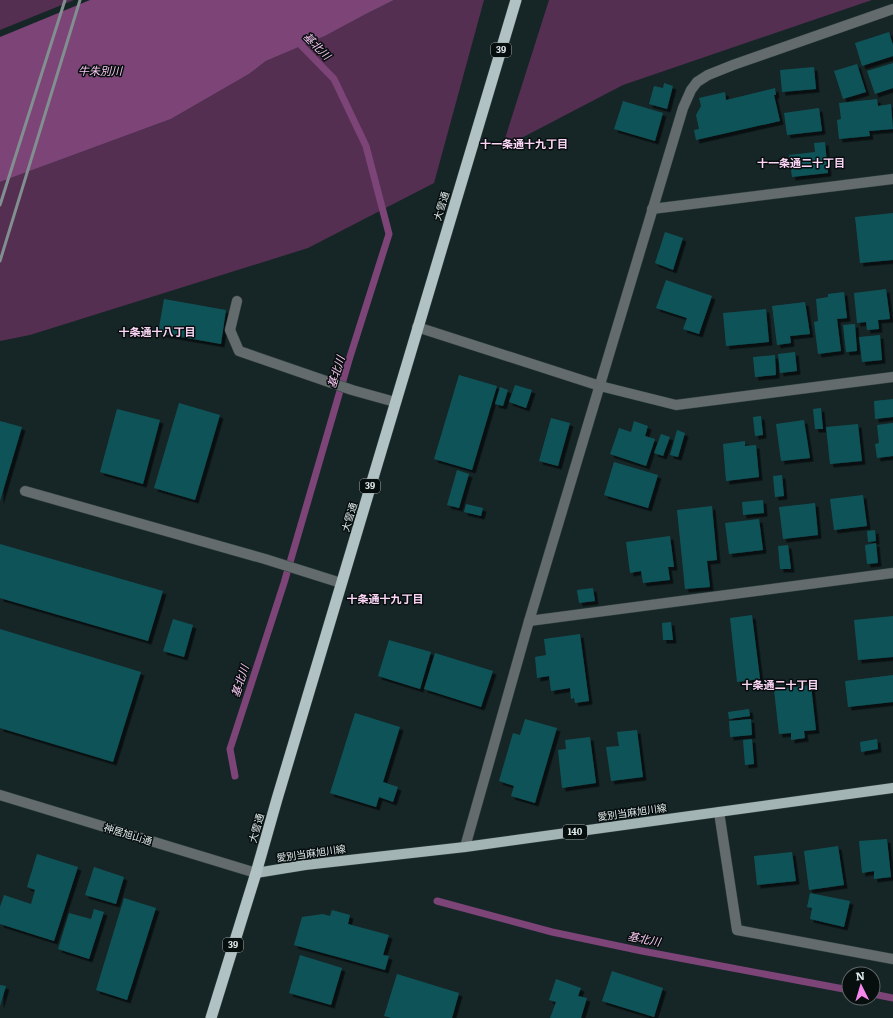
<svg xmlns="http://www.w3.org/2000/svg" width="893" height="1018" font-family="Literata,'Noto Sans JP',serif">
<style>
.green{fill:#542f51}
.water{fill:#7c4477}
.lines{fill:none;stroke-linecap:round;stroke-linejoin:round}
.stream{stroke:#7c4477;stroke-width:7}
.building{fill:#115358;filter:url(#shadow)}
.service-casing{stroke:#324142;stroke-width:11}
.minor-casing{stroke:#324142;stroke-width:11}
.tertiary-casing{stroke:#324142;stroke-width:11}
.primary-casing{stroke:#324142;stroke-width:11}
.trunk-casing{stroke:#324142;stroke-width:12}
.service{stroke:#636b6c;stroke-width:10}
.minor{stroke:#636b6c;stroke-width:10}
.tertiary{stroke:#636b6c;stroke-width:10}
.primary{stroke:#a3b4b5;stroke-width:10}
.trunk{stroke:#b0c2c4;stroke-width:11}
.rail{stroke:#828f90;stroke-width:3}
.labels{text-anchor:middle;stroke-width:3;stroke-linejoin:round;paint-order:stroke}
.shield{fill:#070e0e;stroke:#9ea7a8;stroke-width:1}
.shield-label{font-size:9px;font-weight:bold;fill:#dfe9ea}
.street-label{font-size:10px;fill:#dfe9ea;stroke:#070e0e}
.water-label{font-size:11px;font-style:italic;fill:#f8c6f2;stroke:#070e0e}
.neighbourhood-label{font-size:11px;font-weight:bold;fill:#fcd6f7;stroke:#070e0e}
</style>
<defs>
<filter id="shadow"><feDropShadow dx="3.5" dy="3.5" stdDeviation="0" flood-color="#0009"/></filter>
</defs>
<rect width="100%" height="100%" fill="#162627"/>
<!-- green -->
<g class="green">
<path d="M0,0H74L0,30Z"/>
<path d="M394,0H484L434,183L308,248L30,335L0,341V182L171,119L249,74L266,61L325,36L366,14Z"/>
<path d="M549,0H872L623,85L502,148Z"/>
</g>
<!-- water -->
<path class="water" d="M90,0H394L366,14L325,36L266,61L249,74L171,119L0,182V37Z"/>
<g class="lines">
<!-- stream -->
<g class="stream">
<path d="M235,776L230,749L284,583L349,360L389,234L366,146L334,79L295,39"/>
<path d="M437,901L552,932L642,951L849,990"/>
<path d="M873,994L893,998"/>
</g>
</g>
<!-- building -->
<g class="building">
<path d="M889,32L893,45V56L862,66L855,43Z"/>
<path d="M893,63V88L875,94L867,71Z"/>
<path d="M857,64L866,92L843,99L834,71Z"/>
<path d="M814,67L816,89L782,92L780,70Z"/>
<path d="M664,83L673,86L667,109L649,104L654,86L663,88Z"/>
<path d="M775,88L776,95H774L780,121L696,140L694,130L699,129L696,115L701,106L699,98L725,92L726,100Z"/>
<path d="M877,99L878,106L891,104L893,129L869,131L870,136L839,139L837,120L841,119L839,103Z"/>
<path d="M623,101L663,113L655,141L614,129Z"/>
<path d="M819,108L822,131L787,135L784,113Z"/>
<path d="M825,142L828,173L792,177L789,155L815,152L814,143Z"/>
<path d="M893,213V260L860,263L855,217Z"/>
<path d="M665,232L683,238L673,270L655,263Z"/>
<path d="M666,280L712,296L699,334L683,329L687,318L656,308Z"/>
<path d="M886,289L890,319L878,320L879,329L867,330L866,322L857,323L854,293Z"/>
<path d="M844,292L847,318L837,319L841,351L818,354L814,322L818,321L816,299L828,297V294Z"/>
<path d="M164,299L226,310L221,344L158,333Z"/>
<path d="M805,302L810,334L790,336L791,343L777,345L772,306Z"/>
<path d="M766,309L769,342L726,346L723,313Z"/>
<path d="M855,324L857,351L846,352L843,325Z"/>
<path d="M880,335L882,360L862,362L859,337Z"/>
<path d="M795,352L797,371L780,373L778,354Z"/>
<path d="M775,355L776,375L755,377L753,357Z"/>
<path d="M459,375L497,386L472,470L434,459Z"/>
<path d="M515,385L532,390L526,408L509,402Z"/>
<path d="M500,387L508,390L503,406L495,404Z"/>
<path d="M893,399V417L875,419L874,401Z"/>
<path d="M179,403L220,415L195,500L154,488Z"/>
<path d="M821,408L823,429H815L813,409Z"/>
<path d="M117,409L160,420L143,484L100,472Z"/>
<path d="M761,416L763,435L755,436L753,417Z"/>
<path d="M551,418L570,423L558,466L539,461Z"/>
<path d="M804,420L810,458L781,461L776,424Z"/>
<path d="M0,421L22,427L0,501Z"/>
<path d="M634,421L648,426L645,436L655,439L646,466L610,454L619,428L631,432Z"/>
<path d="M893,423V456L877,458L875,444L879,443L877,425Z"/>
<path d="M858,424L862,461L830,464L826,427Z"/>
<path d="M677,430L685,433L678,457L670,455Z"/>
<path d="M661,434L670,437L663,456L654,453Z"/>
<path d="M745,441V446L756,445L759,477L726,481L723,444Z"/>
<path d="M614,462L658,475L648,508L604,495Z"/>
<path d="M457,470L469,474L459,508L447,505Z"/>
<path d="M782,475L784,496L775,497L773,476Z"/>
<path d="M863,495L867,526L834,530L830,499Z"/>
<path d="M763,500L764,513L743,515L742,502Z"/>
<path d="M815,503L818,535L783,539L779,507Z"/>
<path d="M466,504L483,508L481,516L464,512Z"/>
<path d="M712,506L717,560L707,561L710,587L685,589L677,510Z"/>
<path d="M759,519L763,550L729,554L725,523Z"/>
<path d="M875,530L876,541L868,542L867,531Z"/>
<path d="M670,536L674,567H668L670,580L643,583L641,571L630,573L626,542Z"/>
<path d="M876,543L878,563L867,564L865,545Z"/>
<path d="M0,544L163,591L148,641L0,598Z"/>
<path d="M788,545L791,569H780L778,546Z"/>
<path d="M593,588L595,601L579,603L577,590Z"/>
<path d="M752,615L760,679L737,682L730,618Z"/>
<path d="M893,616V657L858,660L854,620Z"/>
<path d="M173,619L193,625L184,657L163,651Z"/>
<path d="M671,622L673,640H663L662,623Z"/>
<path d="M0,629L141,672L113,762L0,728Z"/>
<path d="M580,634L589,701L575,703L574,698L571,699L570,688L551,691L549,676L537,678L535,657L546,655L544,639Z"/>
<path d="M389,640L431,652L420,689L378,676Z"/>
<path d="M435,653L493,671L481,707L424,689Z"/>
<path d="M893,675V702L848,707L845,681Z"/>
<path d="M811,685L816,730L804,731L805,738L791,740V733L779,734L774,690Z"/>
<path d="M749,709L750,716L729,719L728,712Z"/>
<path d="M355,713L400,727L383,782L398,787L393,802L379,797L376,807L330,793Z"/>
<path d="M525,719L557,728L535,803L511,796L514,786L499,781L513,733L520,735Z"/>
<path d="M751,719L752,735L730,737L729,721Z"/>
<path d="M637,730L643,777L611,781L606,747L619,746L617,732Z"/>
<path d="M590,737L596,783L562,788L558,750L566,749L565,740Z"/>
<path d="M752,739L754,764L745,765L743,740Z"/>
<path d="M877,739L878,749L861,752L860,742Z"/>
<path d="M887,839L891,877L874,879V871L862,873L859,841Z"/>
<path d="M838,846L844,885L809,890L804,851Z"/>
<path d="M792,852L796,881L757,885L754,856Z"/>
<path d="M37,854L78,867L54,941L0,924V907L4,895L31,904L35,890L27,887Z"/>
<path d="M94,867L124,877L116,904L85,895Z"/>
<path d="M810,893L850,901L844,927L810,919L812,908L807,907Z"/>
<path d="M124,898L156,908L127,1000L96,990Z"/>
<path d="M94,909L104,912L89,959L58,949L69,913L91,919Z"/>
<path d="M332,910L350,915L348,924L389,935L383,955L389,956L385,970L294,945L302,917L323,914L330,916Z"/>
<path d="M300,955L342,968L331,1005L289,993Z"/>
<path d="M612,971L663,988L654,1017L602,1001Z"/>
<path d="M397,974L459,993L452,1018H391L384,1016Z"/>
<path d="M556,979L581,988L578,996L587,998L581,1018H550L556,1002L549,1000Z"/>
<path d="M0,985L6,986L0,1006Z"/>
</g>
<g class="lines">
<!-- service casing -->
<g class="service-casing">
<g id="service">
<path d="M237,301L230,330L239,351L352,390L395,402"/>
<path d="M25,491L265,559L341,583"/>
</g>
</g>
<!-- minor casing -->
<g class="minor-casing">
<g id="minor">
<path d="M652,209L893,179"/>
<path d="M417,327L600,386L676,405L893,377"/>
<path d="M529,621L893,573"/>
<path d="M719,812L737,930L893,959"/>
<path d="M465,847L529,621L683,108L691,90L697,82L708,75L733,65L893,9"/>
</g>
</g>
<!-- tertiary casing -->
<g class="tertiary-casing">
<path id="tertiary" d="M0,795L256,873"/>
</g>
<!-- primary casing -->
<g class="primary-casing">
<path id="primary" d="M256,873L305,865L465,847L893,788"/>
</g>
<!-- trunk casing -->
<g class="trunk-casing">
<path id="trunk" d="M211,1018L256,873L277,799L516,0"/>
</g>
<!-- service -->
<use href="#service" class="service"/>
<!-- minor -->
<use href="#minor" class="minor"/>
<!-- tertiary -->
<use href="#tertiary" class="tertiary"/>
<!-- primary -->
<use href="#primary" class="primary"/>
<!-- trunk -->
<use href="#trunk" class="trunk"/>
<!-- rail -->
<g class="rail">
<path d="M0,205L65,0"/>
<path d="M0,261L80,0"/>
</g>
</g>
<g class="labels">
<!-- shield labels -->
<g class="shield">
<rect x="491" y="43" width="20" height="14" rx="3"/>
<rect x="360" y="479" width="20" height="14" rx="3"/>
<rect x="563" y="825" width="24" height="14" rx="3"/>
<rect x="223" y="938" width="20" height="14" rx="3"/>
</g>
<g class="shield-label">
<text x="501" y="53">39</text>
<text x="370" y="489">39</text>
<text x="575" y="835">140</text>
<text x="233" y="948">39</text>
</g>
<!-- street labels -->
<g class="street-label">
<text transform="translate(441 206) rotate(-73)" y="4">大雪通</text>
<text transform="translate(349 517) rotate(-73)" y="4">大雪通</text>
<text transform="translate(632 812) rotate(-8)" y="4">愛別当麻旭川線</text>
<text transform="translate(256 828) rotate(-74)" y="4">大雪通</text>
<text transform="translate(128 834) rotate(17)" y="4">神居旭山通</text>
<text transform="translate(311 853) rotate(-8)" y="4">愛別当麻旭川線</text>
</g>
<!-- water labels -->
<g class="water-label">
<text transform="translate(317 46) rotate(45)" y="4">基北川</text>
<text x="100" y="75">牛朱別川</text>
<text transform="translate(336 372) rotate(-73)" y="4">基北川</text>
<text transform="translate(240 681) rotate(-72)" y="4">基北川</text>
<text transform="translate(644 939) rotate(11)" y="4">基北川</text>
</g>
<!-- neighbourhood labels -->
<g class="neighbourhood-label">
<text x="524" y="148">十一条通十九丁目</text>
<text x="801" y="167">十一条通二十丁目</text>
<text x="157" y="336">十条通十八丁目</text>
<text x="385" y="603">十条通十九丁目</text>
<text x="780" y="689">十条通二十丁目</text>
</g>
</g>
<!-- north arrow -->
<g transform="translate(861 986) rotate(355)"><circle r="19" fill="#070e0e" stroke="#5d6666"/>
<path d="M0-3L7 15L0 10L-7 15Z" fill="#f688ed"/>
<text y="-6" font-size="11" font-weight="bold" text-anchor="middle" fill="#dfe9ea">N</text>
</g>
</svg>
